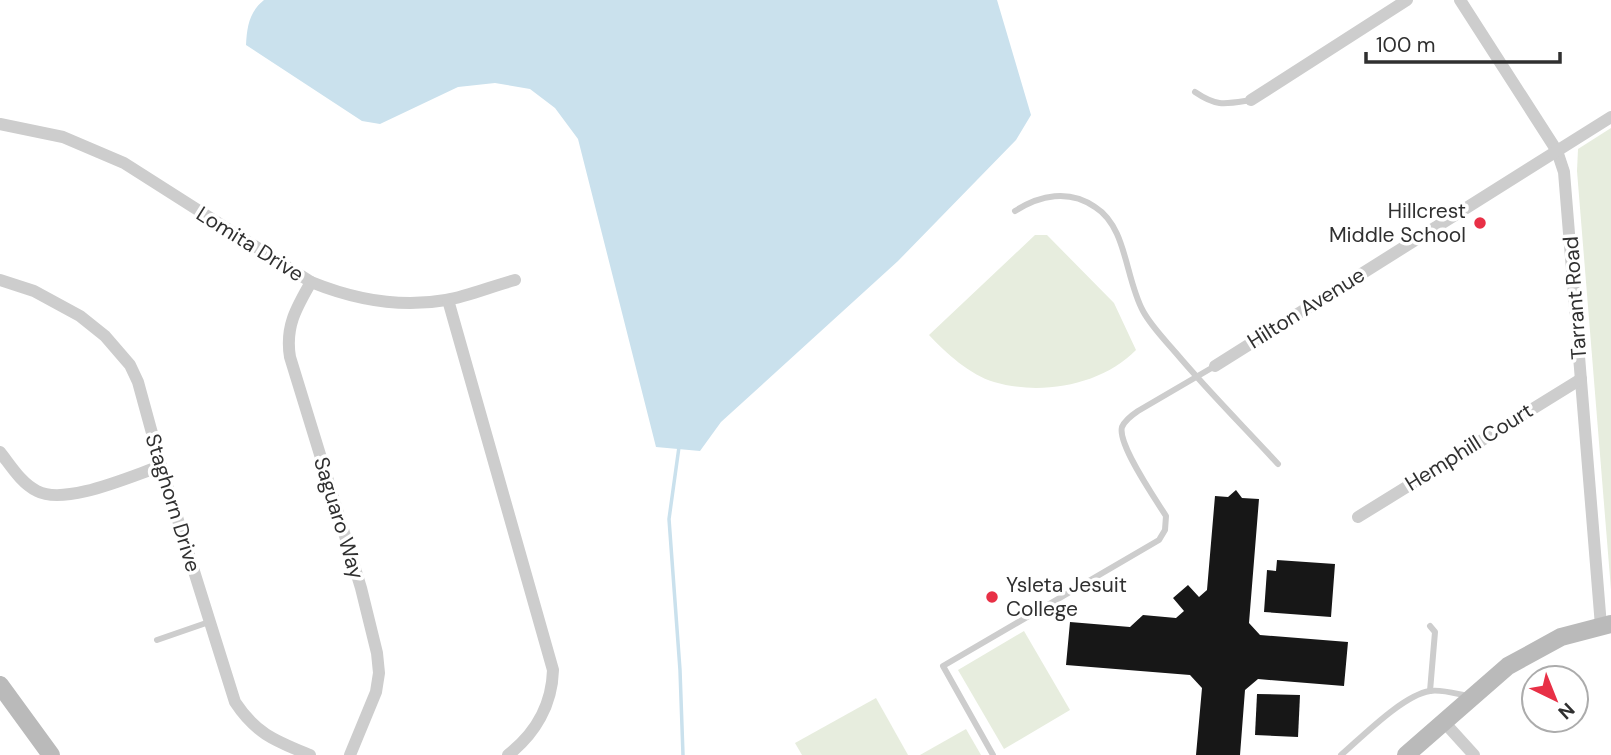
<svg xmlns="http://www.w3.org/2000/svg" width="1611" height="755" font-family="'DM Sans',sans-serif">
<style>
.green{fill:#e7edde}
.water{fill:#cae1ed}
.lines{fill:none;stroke-linecap:round;stroke-linejoin:round}
.stream{stroke:#cae1ed;stroke-width:3.5}
.building{fill:#171717}
.lane{stroke:#cdcdcd;stroke-width:6}
.street{stroke:#cdcdcd;stroke-width:12}
.secondary{stroke:#bababa;stroke-width:18}
.poi-dot{fill:#e83046;stroke:#fff;stroke-width:2.5}
.labels{text-anchor:middle;stroke-width:7;stroke-linejoin:round;paint-order:stroke}
.poi-label{font-size:21px;fill:#303030;stroke:#fff;text-anchor:end}
.street-label{font-size:21px;fill:#303030;stroke:#fff}
</style>
<rect width="100%" height="100%" fill="#fff"/>
<!-- green -->
<g class="green">
<path d="M1611,128V590L1577,171L1578,149Z"/>
<path d="M1035,235H1047L1114,303L1136,350C1102,385 1041,396 994,382C970,375 946,353 929,335Z"/>
<path d="M1024,631L1070,710L1004,749L958,670Z"/>
<path d="M876,698L908,755H802L795,743Z"/>
<path d="M966,729L981,755H920Z"/>
</g>
<!-- water -->
<path class="water" d="M264,0H997L1031,115L1016,140L898,261L721,422L700,451L656,447L578,139L555,108L530,89L495,83L458,87L380,124L362,121L246,45C247,27 249,12 264,0Z"/>
<g class="lines">
<!-- stream -->
<path class="stream" d="M679,447L669,519L680,670L683,755"/>
</g>
<!-- building -->
<g class="building">
<path d="M1236,490L1242,498L1259,499L1249,623L1260,635L1348,642L1344,686L1258,679L1245,690L1240,755H1196L1202,688L1190,675L1066,665L1070,622L1130,627L1143,615L1176,618L1184,611L1173,598L1188,585L1199,597L1207,590L1215,496L1228,497Z"/>
<path d="M1277,560L1335,564L1331,617L1264,612L1267,570L1276,571Z"/>
<path d="M1257,694L1300,695L1298,737L1255,735Z"/>
</g>
<g class="lines">
<!-- lane -->
<g class="lane">
<path d="M1195,92C1217,107 1225,104 1251,100"/>
<path d="M1015,211C1040,195 1069,189 1095,207C1127,227 1125,278 1143,311C1151,326 1165,340 1176,353C1208,391 1244,427 1278,464"/>
<path d="M157,640L209,622"/>
<path d="M1430,691L1435,632L1430,626"/>
<path d="M993,755L943,666L1159,540L1165,530L1166,516C1156,500 1117,444 1122,427C1125,420 1132,415 1138,411L1215,366"/>
<path d="M1341,755C1362,737 1403,695 1430,691C1441,689 1457,694 1468,696"/>
</g>
<!-- street -->
<g class="street">
<path d="M1460,0L1557,151L1564,172L1601,626"/>
<path d="M1251,100L1407,0"/>
<path d="M0,124L63,137L124,163L311,282C353,299 401,308 446,300C469,296 492,286 515,280"/>
<path d="M0,280L34,291L80,316L105,336L130,365L138,382L161,466L235,702C256,734 276,741 310,755"/>
<path d="M311,282C296,308 285,327 290,357L361,588L377,653L379,673L376,692L350,755"/>
<path d="M448,300L553,670C552,705 535,734 508,755"/>
<path d="M1215,366L1611,117"/>
<path d="M0,452C11,466 21,483 37,491C65,506 131,476 161,466"/>
<path d="M1358,517L1581,379"/>
<path d="M1444,722L1474,755"/>
</g>
<!-- secondary -->
<g class="secondary">
<path d="M0,685L51,755"/>
<path d="M1406,755L1508,666L1561,637L1611,624"/>
</g>
</g>
<!-- markers -->
<g class="poi-dot">
<circle cx="1480" cy="223" r="7"/>
<circle cx="992" cy="597" r="7"/>
</g>
<g class="labels">
<!-- poi labels -->
<g class="poi-label">
<text x="1466" y="218">Hillcrest<tspan x="1466" dy="24">Middle School</tspan></text>
<text x="1006" y="592" text-anchor="start">Ysleta Jesuit<tspan x="1006" dy="24">College</tspan></text>
</g>
<!-- street labels -->
<g class="street-label">
<text transform="translate(250 244) rotate(32)" y="7">Lomita Drive</text>
<text transform="translate(1575 298) rotate(-94)" y="7">Tarrant Road</text>
<text transform="translate(1306 308) rotate(-32)" y="7">Hilton Avenue</text>
<text transform="translate(1469 447) rotate(-32)" y="7">Hemphill Court</text>
<text transform="translate(173 503) rotate(73)" y="7">Staghorn Drive</text>
<text transform="translate(339 518) rotate(73)" y="7">Saguaro Way</text>
</g>
</g>
<!-- north arrow -->
<g transform="translate(1555 699) rotate(137)"><circle r="33" fill="#ffffff" stroke="#acacac" stroke-width="2"/>
<path d="M0-5L12 26L0 18L-12 26Z" fill="#e83046"/>
<text y="-10" font-size="19" font-weight="bold" text-anchor="middle" fill="#303030">N</text>
</g>
<!-- scale -->
<path d="M1366 52v10h194v-10" fill="none" stroke="#303030" stroke-width="3.5"/>
<text x="1376" y="52" font-size="21" fill="#303030" stroke="#ffffff" stroke-width="5" paint-order="stroke">100 m</text>
</svg>
